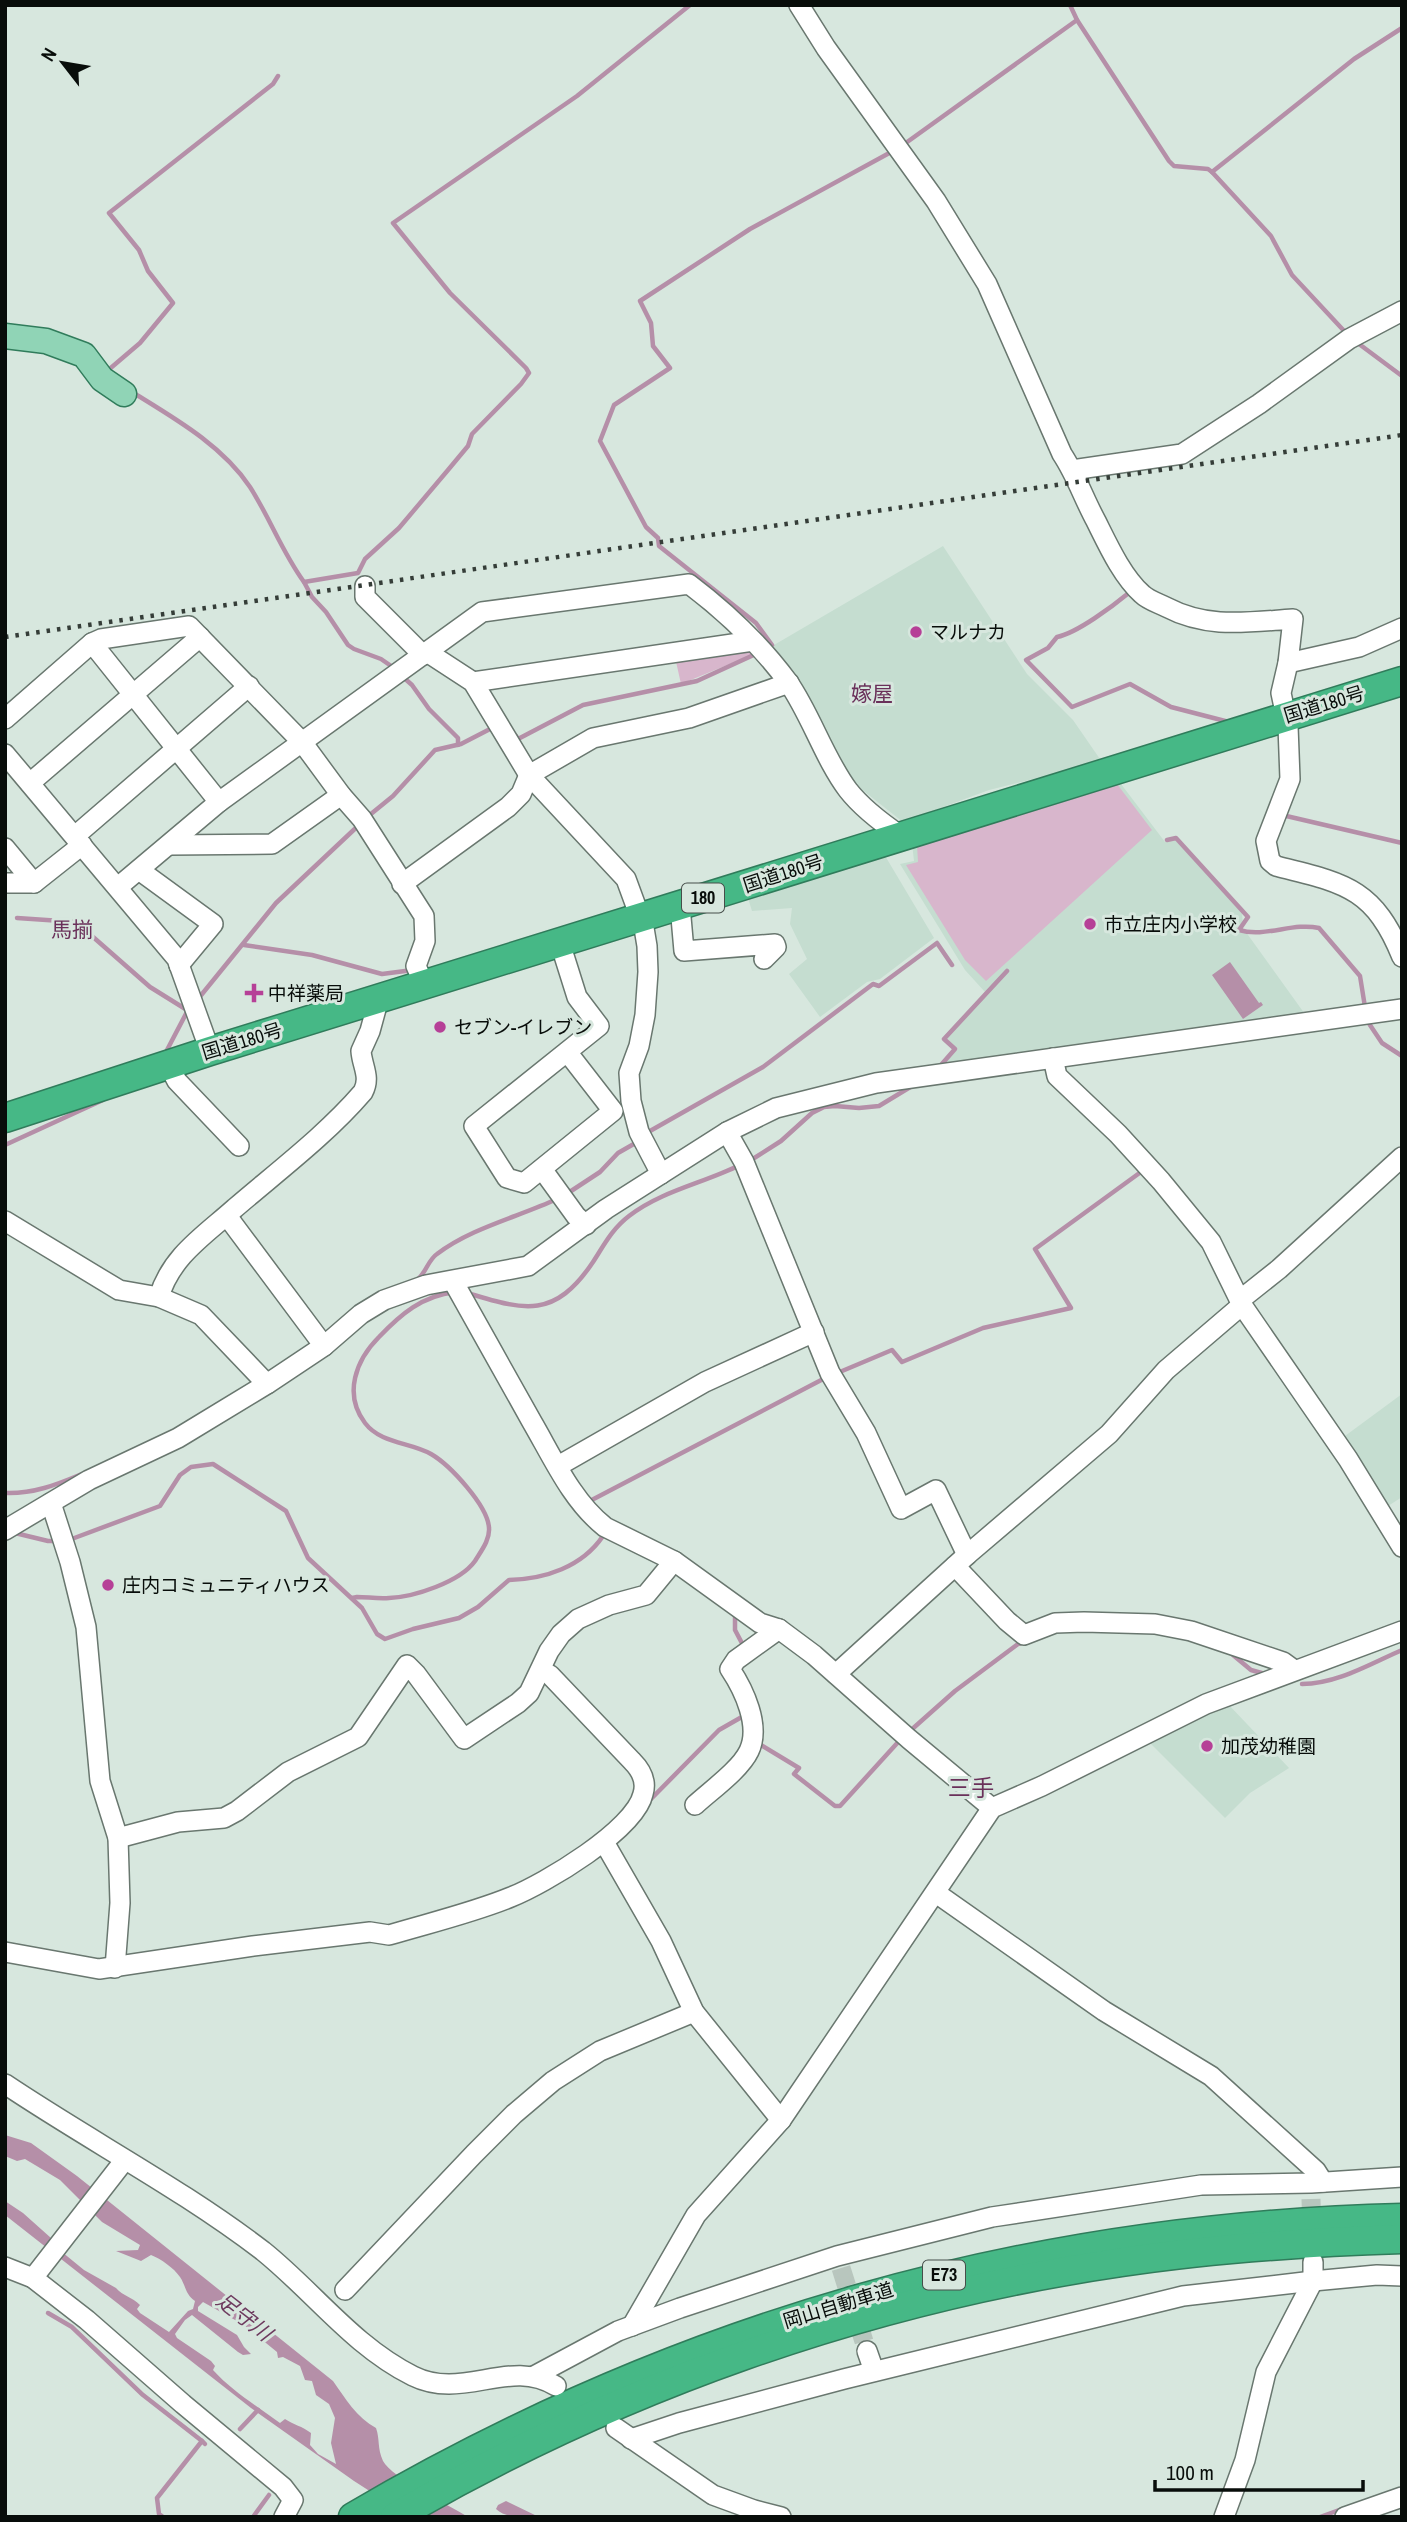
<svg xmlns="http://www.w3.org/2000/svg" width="1407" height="2522" font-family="'Archivo Narrow','Noto Sans JP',sans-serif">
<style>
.built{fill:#c5ddd0}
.green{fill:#d8b6cc}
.water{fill:#b58fa8;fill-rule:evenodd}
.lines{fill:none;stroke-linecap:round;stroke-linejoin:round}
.stream{stroke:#b58fa8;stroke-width:4.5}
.minor-tunnel{stroke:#b8c6be;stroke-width:19;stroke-dasharray:19 10;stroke-linecap:butt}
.minor-casing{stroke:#69776f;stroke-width:22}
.major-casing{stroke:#307c5b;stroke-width:27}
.highway-casing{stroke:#307c5b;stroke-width:31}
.minor{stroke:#fff;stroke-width:19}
.major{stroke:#90d4b6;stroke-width:24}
.highway{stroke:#46b886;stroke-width:28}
.rail{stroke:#353d38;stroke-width:4.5;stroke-dasharray:3.5 7;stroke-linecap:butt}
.poi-dot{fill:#b64097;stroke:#d7e7de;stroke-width:2.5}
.labels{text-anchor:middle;stroke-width:6;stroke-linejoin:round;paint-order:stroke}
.shield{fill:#d7e7de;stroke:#464e4a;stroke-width:2}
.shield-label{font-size:18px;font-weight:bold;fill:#080d0a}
.poi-label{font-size:19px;fill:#080d0a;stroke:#d7e7de;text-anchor:start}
.street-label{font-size:19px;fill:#080d0a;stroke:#d7e7de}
.neighbourhood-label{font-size:21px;fill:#6a305a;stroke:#d7e7de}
.water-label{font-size:21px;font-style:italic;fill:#6d3a5e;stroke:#d7e7de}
.quarter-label{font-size:23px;fill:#6a305a;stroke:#d7e7de}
</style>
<rect width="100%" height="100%" fill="#d7e7de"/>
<!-- built -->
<g class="built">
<path d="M943,546L1027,674L1073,720L1102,762L989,790L903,822L851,781L801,682L774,650V645Z"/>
<path d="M1118,780L1165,842L1175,840L1242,912L1243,928L1307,1017L939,1070L958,1049L944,1036L982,997L985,992L965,970L900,864L914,861L912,843Z"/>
<path d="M881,849L934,938L880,979L867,982L820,1017L789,974L807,959L790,924L792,908L752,911L746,892Z"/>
<path d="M1402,1394V1497L1388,1506L1345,1436Z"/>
<path d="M1226,1702L1289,1768L1250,1793L1225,1818L1145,1738Z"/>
</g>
<!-- green -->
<g class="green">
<path d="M744,647L754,654L681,684L675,657Z"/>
<path d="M1117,784L1152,830L986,981L965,960L906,865L918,862L917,845Z"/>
</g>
<!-- water -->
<g class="water">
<path d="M1230,962L1259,1003L1261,1002L1263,1005L1243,1019L1212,975Z"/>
<path d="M5,2135L31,2143L77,2176L333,2381C345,2398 357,2418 376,2428C380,2439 377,2448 383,2461C392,2478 449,2505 468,2517H410L354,2481L251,2408L5,2215V2201L23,2213L51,2238V2243L84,2270L116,2288C123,2296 132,2297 140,2305L137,2309L140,2313L169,2332L188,2311L193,2309L195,2301C185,2294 186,2286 180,2277C174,2268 161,2259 151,2255L141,2261L116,2251L138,2250L140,2245L102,2222L60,2180L25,2159L17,2161L5,2156ZM203,2302L244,2325L277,2352L278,2358L283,2357L300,2366L305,2380L312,2381L316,2395L329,2404L335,2418L331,2443L336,2464L318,2454L310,2445L311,2433C302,2426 294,2425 285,2419L280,2423C257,2406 232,2391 213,2370L215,2366L211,2361L177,2338L175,2334L185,2320L192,2315L238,2352L243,2355L251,2354L244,2347L237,2335L198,2311V2307Z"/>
<path d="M506,2501L539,2517C523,2517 507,2519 496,2509L498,2505Z"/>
</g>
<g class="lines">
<!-- stream -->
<g class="stream">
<path d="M1070,5L1077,20L1169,161L1174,166L1208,169L1212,172L1271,236L1292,275L1346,333"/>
<path d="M903,145L1077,20"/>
<path d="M1212,172L1354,59L1402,28"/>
<path d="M1355,341L1402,376"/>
<path d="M106,372L140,343L173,303L148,271L139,250L109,213L273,84L278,76"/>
<path d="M132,392C174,418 222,445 250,487C270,518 282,552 304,582"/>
<path d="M1130,592C1113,606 1077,633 1057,637L1048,648L1026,660L1072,707L1130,684L1171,707L1229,722"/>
<path d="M766,649L772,645L756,623L659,546L658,538L646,527L600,441L614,405L670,368L653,346L651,323L640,301L750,229L893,151"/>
<path d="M394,668L381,659L354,649L348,645L326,612L312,597L304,582L358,573L365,559L399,528L448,470L468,446L472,434L521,384L529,373L526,368L450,293L393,223L577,96L690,5"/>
<path d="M403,677L412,685L429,709L458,738V745"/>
<path d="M516,736L518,739L583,705L697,681L758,653"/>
<path d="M1282,815L1402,843"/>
<path d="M366,818L393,796L435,750L461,744L492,728"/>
<path d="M1167,840L1176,838L1248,917L1239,930C1265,938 1293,922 1319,928L1360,976L1365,1007"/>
<path d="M17,918L76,922L150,987L187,1010"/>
<path d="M244,945L312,955L382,974L413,970"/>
<path d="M198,999L276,903L360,824"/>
<path d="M1366,1019L1382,1043L1402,1056"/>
<path d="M167,1050L189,1008"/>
<path d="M941,1065L955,1049L944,1039L1007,971"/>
<path d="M646,1136L650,1131L763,1067L873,984L879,986L937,943L952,965"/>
<path d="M5,1145L103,1100"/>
<path d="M748,1162L781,1141L812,1113L824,1107L835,1106L859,1108L879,1106L912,1086"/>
<path d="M565,1195L600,1172L618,1153L639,1141"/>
<path d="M417,1280C426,1273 428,1260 437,1254C471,1228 518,1217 557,1199"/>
<path d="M467,1293C524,1310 554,1320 593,1262C604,1245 612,1229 629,1216C661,1191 704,1183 740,1165"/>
<path d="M835,1374L892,1350L902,1362L983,1328L1071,1308L1035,1249L1145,1169"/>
<path d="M5,1493C33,1494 56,1485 82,1474"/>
<path d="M586,1503L827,1377"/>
<path d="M15,1533L48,1541H57"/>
<path d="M69,1540L160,1506L180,1475L191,1467L213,1464L286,1511L308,1558L362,1608L377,1634L385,1639L413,1629L459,1618L478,1607L509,1580C545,1579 582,1567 603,1536L599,1532"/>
<path d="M352,1598L357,1597C367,1597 378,1599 389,1598C414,1597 460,1582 475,1561C481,1551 490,1540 489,1528C488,1506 450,1465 431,1454C410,1442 381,1444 365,1423C343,1394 356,1360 379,1337C401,1314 422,1296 455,1292"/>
<path d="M735,1613V1630L744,1647"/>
<path d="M1233,1655L1251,1670L1265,1674"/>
<path d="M1302,1684C1337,1684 1370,1664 1402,1650"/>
<path d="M910,1731L955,1691L1018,1644L1024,1642"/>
<path d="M756,1742L799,1768L794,1774L835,1806H840L900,1740"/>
<path d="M649,1801L719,1730L747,1714"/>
<path d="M48,2313L72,2327L143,2395L202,2441"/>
<path d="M240,2429L258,2410"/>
<path d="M162,2516L159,2514L157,2498L202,2441L205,2444"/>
<path d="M253,2517L269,2495"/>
<path d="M1320,2517L1342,2509"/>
</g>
<!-- minor-tunnel -->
<g class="minor-tunnel">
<path d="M1311,2199L1312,2233"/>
<path d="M841,2268L867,2351"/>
</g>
<!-- minor casing -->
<g class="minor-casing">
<g id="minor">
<path d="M799,5L826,48L936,201L987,284L1062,454C1076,475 1084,499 1096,521C1108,545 1122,576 1142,594C1148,600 1158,603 1166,607C1208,629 1247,622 1293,619L1288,663L1281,693L1288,726L1290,779L1266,841L1270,861L1276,866C1343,883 1374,887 1402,957"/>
<path d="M1072,470L1182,454L1259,404L1349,339L1402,311"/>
<path d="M365,586V597L423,655"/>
<path d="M92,643L219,802"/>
<path d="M427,652L473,682L529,775L593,738L689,718L789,683"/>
<path d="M1288,663L1359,647L1402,628"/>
<path d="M473,682L753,641"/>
<path d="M5,719L92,643L101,639L189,626L302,742L341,795L362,819L424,916L425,941L416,966L424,984"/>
<path d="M5,754L177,959L210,1051"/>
<path d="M30,783L200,637"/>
<path d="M75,836L249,686"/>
<path d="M169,845L272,844L341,795"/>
<path d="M5,848L34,883H5"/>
<path d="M139,870L213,924L179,965"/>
<path d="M34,883L82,845"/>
<path d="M402,884L508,807L521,794L529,775L626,879L644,928L647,946L648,972L645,1015L639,1046L629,1073L631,1101L639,1132L661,1174"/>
<path d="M118,887L219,802L482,612L689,584C726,612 760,644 788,682C811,715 824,758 848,790C862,808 882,823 901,836"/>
<path d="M680,906L684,951L775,944L776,947L764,959"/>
<path d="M560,943L577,997L599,1026L474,1126L507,1178L524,1183L613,1111L568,1053"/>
<path d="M1053,1058L1057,1076L1118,1134L1161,1181L1211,1242L1242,1305L1348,1459L1402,1547"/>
<path d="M168,1064L177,1081L239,1146"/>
<path d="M727,1132L744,1162L830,1373L866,1433L901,1509L936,1490L967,1555"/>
<path d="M542,1169L576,1216L586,1225"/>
<path d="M227,1216L324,1346"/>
<path d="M5,1221L119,1290L159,1297L201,1315L267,1384"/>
<path d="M453,1281C479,1328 506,1375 532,1422C553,1458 572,1501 605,1527L674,1561L760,1623L779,1629L814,1655L909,1739L992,1808"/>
<path d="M159,1297C171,1256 205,1235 235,1208C278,1171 326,1135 363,1092C371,1077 362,1066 361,1051L370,1031L379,998"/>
<path d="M1240,1300L1279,1269L1402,1157"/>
<path d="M558,1466L705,1382L814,1332"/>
<path d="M51,1503L70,1562L86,1627L100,1781L118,1838L120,1903L115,1968"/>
<path d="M5,1530L89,1480L178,1438L267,1384L324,1346L361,1314L384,1300L426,1285L528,1266L606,1209L727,1132L776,1108L876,1083L1402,1009"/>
<path d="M955,1566L1007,1621L1024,1635L1055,1623L1084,1622L1155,1624L1191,1631L1283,1662L1294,1670"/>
<path d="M836,1674L967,1555L1109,1434L1166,1370L1242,1305"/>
<path d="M695,1805C710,1791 740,1770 749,1751C761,1726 744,1690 730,1669L736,1660L779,1629"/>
<path d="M118,1838L178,1822L224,1818L237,1811L288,1772L358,1737L407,1665L416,1674L464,1739L518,1703L529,1693L549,1651L561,1634L578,1619L609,1605L646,1595L674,1561"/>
<path d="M604,1842L661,1941L694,2012L781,2120"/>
<path d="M936,1893L1104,2011L1211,2076L1316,2171L1323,2182"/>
<path d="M5,1952L99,1969L253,1946L370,1932L389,1935C429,1923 472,1913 511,1897C544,1884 635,1830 643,1794C647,1781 641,1770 632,1761L550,1675L541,1670"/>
<path d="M5,2084C90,2141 182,2189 263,2251C314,2292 353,2346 413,2376C463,2401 510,2357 556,2386"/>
<path d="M5,2267L33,2278L87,2320L183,2404L283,2487L293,2500L284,2517"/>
<path d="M33,2278L124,2161"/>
<path d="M345,2290L474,2154L514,2114L553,2081L600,2051L694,2012"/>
<path d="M632,2326L696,2215L781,2120L992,1808L1042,1786L1206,1704L1402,1631"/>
<path d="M867,2351L874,2371"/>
<path d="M534,2376L618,2331L680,2308L837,2256L992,2217L1201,2185L1311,2183L1402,2177"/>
<path d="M616,2428L713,2495L754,2510L781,2517"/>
<path d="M631,2439L679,2423L844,2379L1183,2296L1313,2281L1377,2275L1402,2276"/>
<path d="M1224,2517L1245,2460L1266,2372L1313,2281V2262"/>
<path d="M1345,2517L1402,2497"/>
</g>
</g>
<!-- major casing -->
<g class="major-casing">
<path id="major" d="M5,336L46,341L84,355L102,379L124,394"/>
</g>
<!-- highway casing -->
<g class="highway-casing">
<g id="highway">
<path d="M5,1118L210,1051L1402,681"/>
<path d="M353,2517C678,2326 1025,2227 1402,2218"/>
<path d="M395,2517C617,2387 867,2299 1122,2262C1215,2248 1308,2242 1402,2239"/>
</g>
</g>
<!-- minor -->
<use href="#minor" class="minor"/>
<!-- major -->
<use href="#major" class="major"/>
<!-- highway -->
<use href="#highway" class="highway"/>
<!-- rail -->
<path class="rail" d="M5,637L1402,435"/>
</g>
<!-- markers -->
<g class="poi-dot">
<circle cx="916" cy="632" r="7"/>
<circle cx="1090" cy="924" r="7"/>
<path d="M250.5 982.5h7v7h7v7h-7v7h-7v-7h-7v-7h7z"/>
<circle cx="440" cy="1027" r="7"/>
<circle cx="108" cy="1585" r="7"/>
<circle cx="1207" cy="1746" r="7"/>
</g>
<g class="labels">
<!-- shield labels -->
<g class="shield">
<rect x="682" y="883.5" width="42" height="29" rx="5"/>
<rect x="923" y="2260.5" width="42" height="29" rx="5"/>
</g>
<g class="shield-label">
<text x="703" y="904">180</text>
<text x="944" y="2281">E73</text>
</g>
<!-- poi labels -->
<g class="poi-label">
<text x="930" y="639">マルナカ</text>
<text x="1104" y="931">市立庄内小学校</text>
<text x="268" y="1000">中祥薬局</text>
<text x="454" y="1034">セブン-イレブン</text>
<text x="122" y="1592">庄内コミュニティハウス</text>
<text x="1221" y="1753">加茂幼稚園</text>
</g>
<!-- street labels -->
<g class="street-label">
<text transform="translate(1324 704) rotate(-17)" y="7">国道180号</text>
<text transform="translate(783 873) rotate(-18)" y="7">国道180号</text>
<text transform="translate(242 1041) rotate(-17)" y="7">国道180号</text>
<text transform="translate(838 2305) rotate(-17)" y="7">岡山自動車道</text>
</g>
<!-- neighbourhood labels -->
<g class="neighbourhood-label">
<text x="872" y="701">嫁屋</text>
<text x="72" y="937">馬揃</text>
</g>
<!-- water labels -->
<g class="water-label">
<text transform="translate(244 2317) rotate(38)" y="7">足守川</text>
</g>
<!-- quarter labels -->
<g class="quarter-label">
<text x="971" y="1796">三手</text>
</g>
</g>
<!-- border -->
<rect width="1407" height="2522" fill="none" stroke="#080d0a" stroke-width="14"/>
<!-- north arrow -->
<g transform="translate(63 63) rotate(301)" stroke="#d7e7de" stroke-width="5" paint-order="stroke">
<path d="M0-5L12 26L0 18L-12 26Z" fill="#080d0a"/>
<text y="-10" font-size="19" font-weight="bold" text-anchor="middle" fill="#080d0a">N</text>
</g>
<!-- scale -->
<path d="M1155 2480v10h208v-10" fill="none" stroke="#080d0a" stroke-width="3.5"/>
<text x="1166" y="2480" font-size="21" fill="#080d0a" stroke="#d7e7de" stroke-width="5" paint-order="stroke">100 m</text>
</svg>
